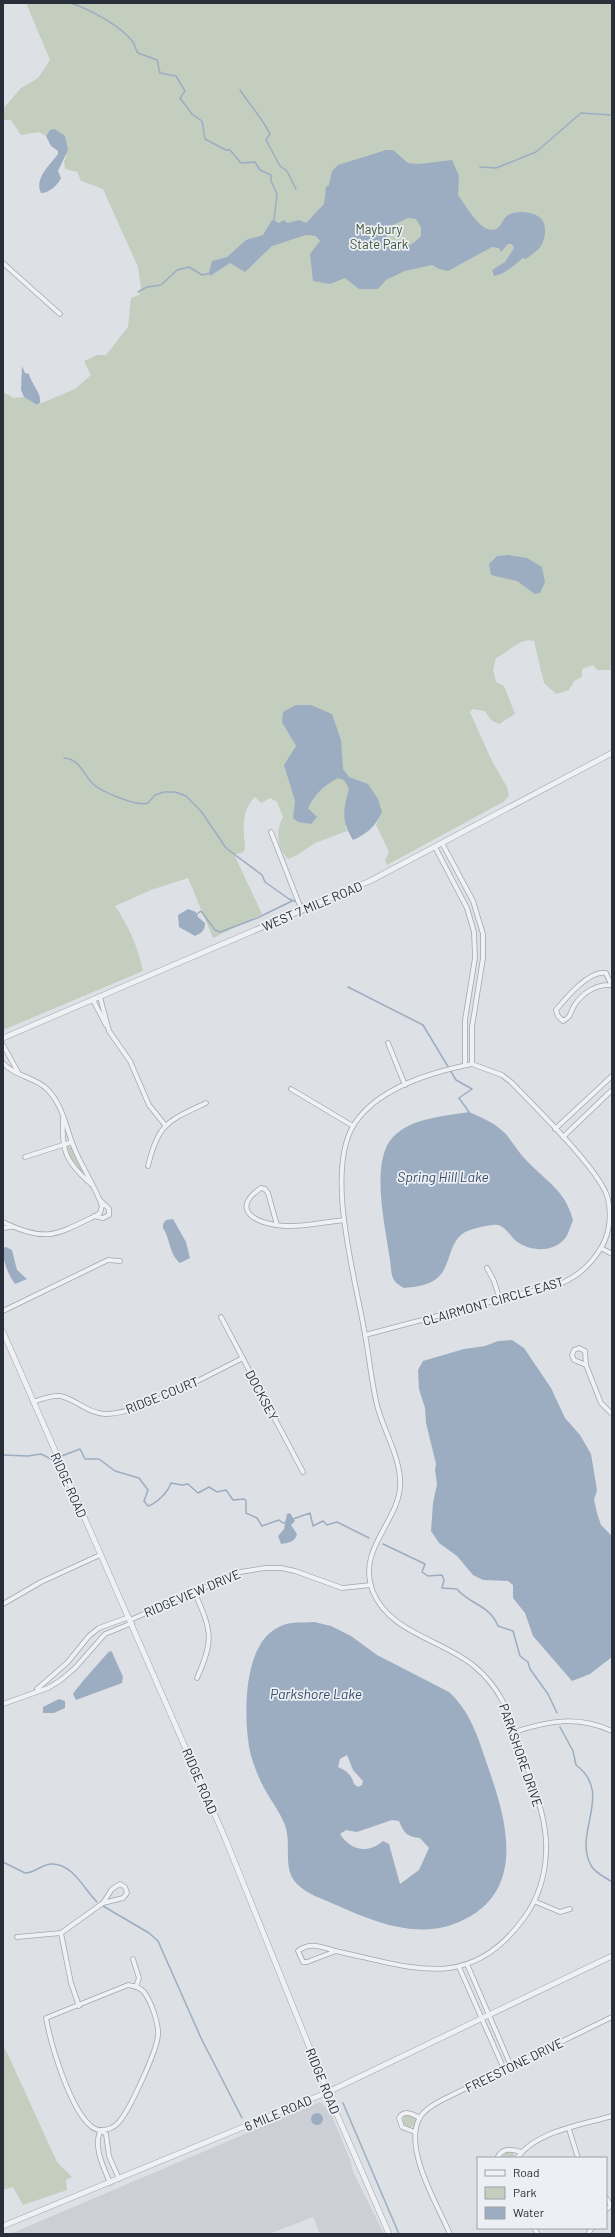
<svg xmlns="http://www.w3.org/2000/svg" width="615" height="2237" font-family="Barlow,sans-serif">
<style>
.built{fill:#cccfd6}
.green{fill:#c3cebf}
.water{fill:#9cadc2;fill-rule:evenodd}
.lines{fill:none;stroke-linecap:round;stroke-linejoin:round}
.stream{stroke:#9cadc2;stroke-width:1.5}
.minor-casing{stroke:#a3a7ae;stroke-width:5.5}
.tertiary-casing{stroke:#a3a7ae;stroke-width:6}
.minor{stroke:#eff1f4;stroke-width:4}
.tertiary{stroke:#eff1f4;stroke-width:5}
.labels{text-anchor:middle;stroke-width:3.5;stroke-linejoin:round;paint-order:stroke}
.park-label{font-size:13px;fill:#3c5437;stroke:#eceff3}
.street-label{font-size:13px;fill:#282e3a;stroke:#eceff3}
.water-label{font-size:14px;font-style:italic;fill:#374c69;stroke:#eceff3}
</style>
<rect width="100%" height="100%" fill="#dde0e5"/>
<!-- built -->
<path class="built" d="M320,2102L330,2111L351,2162L353,2172L384,2234H320L313,2217L269,2234H10Z"/>
<!-- green -->
<g class="green">
<path d="M26,3H612V670H597L593,665L582,669V677L574,681L569,690L556,694L544,683L534,641C520,637 508,653 496,658L493,669L496,682L504,686L515,714L499,724L491,720L485,711L473,709L470,712L492,761L507,787L509,796L503,802L387,865L385,860L389,852L376,825L381,814L345,826L347,831L315,843L297,855L288,859C276,848 276,829 283,817L277,802L270,798L261,803L255,797C240,812 244,830 245,849L242,853L234,854L262,914L213,938L188,878L151,890L115,906C127,923 139,949 143,971L3,1030V392L14,398L24,397L37,405L75,389L91,375L84,361L97,355H106L128,327L131,298L139,295L141,288L138,267L103,189L81,181L77,172L65,169L64,161L66,157L62,134L55,129L50,130L46,136L39,132L21,135L11,120H3V109L21,88L38,78L50,60Z"/>
<path d="M68,1146L72,1148L85,1175L71,1161L66,1149Z"/>
<path d="M3,2044L57,2162L72,2177L66,2180L67,2190L23,2205L13,2187L3,2190Z"/>
<circle cx="410" cy="2120" r="7"/>
<path d="M508,2151L513,2152L515,2158H500Z"/>
</g>
<!-- water -->
<g class="water">
<path d="M55,129L65,136L68,150L58,171L61,178C58,185 49,193 41,193C34,178 50,165 58,154V151L51,146L46,136L50,130Z"/>
<path d="M386,150H393L408,163L419,164L452,160L459,176L458,195C464,203 478,227 488,229C502,233 500,220 508,215C518,209 542,212 544,224C546,230 545,236 543,242C540,250 532,254 526,259L523,258C514,265 506,274 494,276L492,270L505,262L514,248L512,244H508L501,252L499,248L492,247L448,271L439,269L432,265L405,271L386,280L378,289H359L345,278L330,284L313,281L310,254L320,241L316,236L306,235L272,246L245,272L230,263L210,276L209,273L212,261L227,257L246,240L263,235L272,220L279,223L284,220L287,223L299,220L306,223L308,221L324,204L326,187L329,185L332,171L338,165ZM408,218L416,219L421,227V236C410,248 403,249 388,243L386,238L393,225Z"/>
<path d="M22,366L25,373L29,374C31,384 42,393 40,403L37,405L24,397L21,390Z"/>
<path d="M508,555L527,558L542,567L545,582L540,593L535,594L517,581L491,575L489,564L497,556Z"/>
<path d="M296,705H311L332,714L341,740L343,769L349,777L368,784L378,799L382,812C375,827 368,833 353,840C341,821 343,811 349,789L344,780L338,778C323,786 316,793 308,808L317,817L311,824L298,822L293,818L295,801L284,765L296,746L282,722L283,712Z"/>
<path d="M188,909L196,912L198,917L205,923C205,930 202,933 195,936L179,927L178,915Z"/>
<path d="M469,1112C483,1118 495,1123 506,1134C513,1143 519,1153 527,1161C547,1182 565,1190 573,1220C571,1225 569,1232 566,1237C555,1253 530,1252 516,1241C511,1237 506,1227 498,1225C493,1224 482,1227 477,1228C443,1234 456,1268 433,1281C425,1286 413,1287 404,1288C399,1285 395,1283 393,1278C390,1271 391,1261 389,1254C385,1224 370,1161 393,1137C411,1118 444,1116 469,1112Z"/>
<path d="M173,1219L186,1242L190,1258L180,1263C169,1254 170,1238 163,1228V1224L166,1220Z"/>
<path d="M6,1247L12,1250L17,1270L27,1279L15,1284C7,1273 3,1261 3,1248Z"/>
<path d="M512,1340L524,1348L551,1388L565,1418L580,1435L591,1454L597,1490L594,1500L597,1513L601,1525L612,1536V1657L590,1674L572,1681L533,1636L525,1613L513,1598V1585L508,1581L483,1580L473,1575L457,1556L439,1543L431,1531L433,1503L437,1484L435,1470L436,1464L426,1423L425,1408L419,1389L418,1370L423,1361L464,1349L485,1346L498,1341Z"/>
<path d="M290,1513L295,1521L291,1525L297,1534C295,1542 288,1543 281,1544L278,1536L284,1529L287,1514Z"/>
<path d="M314,1622L331,1626L351,1636L377,1655L449,1692C470,1711 478,1737 487,1764C506,1818 529,1892 459,1922C417,1940 375,1922 336,1905C323,1899 306,1894 296,1883C282,1867 292,1844 285,1825C279,1810 268,1797 261,1782C255,1769 249,1753 248,1739C244,1707 245,1645 277,1628C288,1621 301,1623 314,1622ZM347,1755L353,1770L363,1781L362,1785L358,1787L354,1784C351,1774 347,1771 338,1767L340,1759ZM392,1820L399,1821C404,1833 407,1837 420,1838L429,1848L419,1870L400,1884L389,1844L383,1841C368,1854 351,1851 340,1834L346,1830L357,1832Z"/>
<path d="M110,1651L112,1652L123,1677L122,1683L76,1700L73,1694C74,1691 106,1654 110,1651Z"/>
<path d="M59,1699L65,1701V1708L54,1713H43V1707Z"/>
<circle cx="317" cy="2119" r="6"/>
</g>
<g class="lines">
<!-- stream -->
<g class="stream">
<path d="M70,3C88,8 121,26 133,42C135,45 135,49 138,53L157,60L160,73L176,76L185,91L180,98L192,114L202,121L205,139L226,150H230L241,163L255,162L260,170L271,175V181L277,194L274,221"/>
<path d="M240,90C250,105 262,118 270,134L266,140L280,166L287,171L296,189"/>
<path d="M480,167L496,168L536,152L581,113L612,115"/>
<path d="M138,292L147,287L161,285L177,270L189,267L202,275L211,273"/>
<path d="M64,758C80,759 83,774 93,784C102,792 137,807 148,803L155,795L164,792H175L186,796L201,811L226,848L262,875L265,882L289,899L305,905"/>
<path d="M197,914L201,911L215,930L220,932L257,918L292,901"/>
<path d="M348,987L423,1025L456,1080L472,1089L459,1098L469,1112"/>
<path d="M3,1455L28,1456L41,1454L53,1460"/>
<path d="M59,1457L80,1449L85,1459H99L115,1471L139,1478L148,1490L144,1501L148,1506C156,1504 169,1491 171,1483L182,1485L188,1484L198,1493L209,1487L217,1492L226,1490L233,1500L244,1499L246,1501V1513L257,1518L262,1526L279,1520L283,1523L287,1522"/>
<path d="M293,1519L310,1513L313,1526L323,1521L327,1525L337,1522L369,1538"/>
<path d="M383,1544L425,1564L422,1572L428,1576L442,1575L444,1580L442,1588L457,1589C470,1605 489,1604 498,1626L513,1631L520,1656L528,1662L530,1669L548,1694L557,1713"/>
<path d="M560,1727L573,1751L576,1765C615,1794 571,1834 592,1867C597,1874 605,1877 612,1882"/>
<path d="M3,1862L25,1873C35,1873 42,1864 52,1864C73,1864 84,1889 97,1902"/>
<path d="M103,1906L149,1933L158,1941L201,2038L242,2118"/>
<path d="M343,2103L399,2234"/>
</g>
<!-- minor casing -->
<g class="minor-casing">
<g id="minor">
<path d="M3,263L60,314"/>
<path d="M271,832L302,911"/>
<path d="M442,843L473,901L483,934V958L472,1027V1064"/>
<path d="M435,847L467,908L474,932L475,958L465,1020V1065"/>
<path d="M611,985C596,984 582,993 574,1006C570,1013 571,1017 563,1021L558,1016L556,1010C566,998 589,970 606,973L612,986"/>
<path d="M100,997L109,1031L130,1061L149,1105L165,1125"/>
<path d="M93,1000L106,1025"/>
<path d="M388,1043L405,1085"/>
<path d="M3,1045L18,1072"/>
<path d="M3,1063C14,1076 35,1077 47,1089C64,1106 66,1130 75,1150C83,1169 95,1186 102,1206L100,1213L97,1215C56,1235 46,1243 3,1222"/>
<path d="M291,1089L353,1126"/>
<path d="M63,1119C61,1152 67,1163 91,1184"/>
<path d="M555,1129L612,1076"/>
<path d="M563,1137L612,1090"/>
<path d="M25,1157L72,1142"/>
<path d="M148,1166C158,1123 168,1121 206,1103"/>
<path d="M94,1216L103,1218L109,1215V1209L101,1201"/>
<path d="M277,1225L268,1193L265,1189L261,1188C227,1211 260,1225 285,1226C304,1227 325,1222 344,1220"/>
<path d="M3,1228L11,1227"/>
<path d="M601,1248L612,1254"/>
<path d="M487,1268L494,1281L500,1300"/>
<path d="M3,1311L108,1260L120,1261"/>
<path d="M221,1317L303,1472"/>
<path d="M365,1335L562,1283C579,1275 589,1266 599,1251C609,1237 612,1217 608,1199C602,1172 533,1105 511,1082L502,1075L472,1064"/>
<path d="M586,1365L574,1360L572,1355L574,1350L579,1348L585,1351L586,1365L601,1403L612,1414"/>
<path d="M33,1402C41,1399 51,1395 60,1396C76,1399 87,1413 105,1414C138,1415 210,1374 243,1358"/>
<path d="M194,1591C211,1630 215,1638 197,1678"/>
<path d="M3,1604L41,1582L100,1555"/>
<path d="M130,1620L240,1572L265,1568H281L295,1571L342,1588L371,1585"/>
<path d="M37,1689L67,1663L89,1636L99,1628L129,1617"/>
<path d="M3,1704L48,1688L61,1680L75,1668L105,1634L132,1623"/>
<path d="M514,1732C548,1721 578,1715 612,1731"/>
<path d="M534,1901L560,1912L570,1909"/>
<path d="M17,1937L61,1933"/>
<path d="M336,1951L307,1962H303L298,1951C312,1940 325,1949 340,1952C414,1968 471,1992 524,1918C538,1899 545,1876 546,1853C548,1817 531,1781 520,1748C514,1732 510,1715 502,1700C495,1687 485,1675 474,1666C443,1640 390,1633 373,1592C355,1546 404,1520 400,1478C398,1453 383,1429 377,1405C371,1380 369,1354 364,1329C355,1277 324,1169 355,1123C379,1087 432,1072 472,1064"/>
<path d="M133,1959L139,1978L136,1987"/>
<path d="M467,1964L511,2066"/>
<path d="M459,1967L504,2069"/>
<path d="M79,2006L71,1983L61,1933L103,1903L123,1898L127,1893L125,1887L120,1884L112,1889L103,1903"/>
<path d="M569,2129L578,2158"/>
<path d="M101,2130C108,2130 114,2128 119,2122C130,2109 157,2051 158,2035C159,2024 151,2001 144,1992C140,1987 134,1986 128,1985L46,2018C51,2045 70,2110 92,2127C96,2130 101,2130 106,2134L109,2156L119,2179"/>
<path d="M101,2130C92,2145 104,2168 110,2183"/>
<path d="M415,2132L402,2127L399,2118C404,2109 412,2114 420,2118"/>
<path d="M497,2158C503,2147 511,2149 521,2152"/>
<path d="M517,2158C536,2131 582,2125 612,2116"/>
<path d="M606,2198L611,2205"/>
<path d="M606,2210L612,2204"/>
<path d="M534,2228L538,2234"/>
<path d="M450,2234C437,2204 404,2150 419,2119C423,2111 434,2104 442,2100L612,2017"/>
<path d="M588,2234L592,2228"/>
</g>
</g>
<!-- tertiary casing -->
<g class="tertiary-casing">
<g id="tertiary">
<path d="M3,1038L370,881L612,753"/>
<path d="M3,1332L225,1838L332,2103L389,2234"/>
<path d="M3,2226L328,2092L612,1956"/>
</g>
</g>
<!-- minor -->
<use href="#minor" class="minor"/>
<!-- tertiary -->
<use href="#tertiary" class="tertiary"/>
</g>
<g class="labels">
<!-- park labels -->
<g class="park-label">
<text x="379" y="234">Maybury<tspan x="379" dy="15">State Park</tspan></text>
</g>
<!-- street labels -->
<g class="street-label">
<text transform="translate(312 906) rotate(-23)" y="5">WEST 7 MILE ROAD</text>
<text transform="translate(493 1301) rotate(-16)" y="5">CLAIRMONT CIRCLE EAST</text>
<text transform="translate(162 1395) rotate(-22)" y="5">RIDGE COURT</text>
<text transform="translate(262 1395) rotate(62)" y="5">DOCKSEY</text>
<text transform="translate(69 1485) rotate(66)" y="5">RIDGE ROAD</text>
<text transform="translate(192 1593) rotate(-23)" y="5">RIDGEVIEW DRIVE</text>
<text transform="translate(521 1755) rotate(71)" y="5">PARKSHORE DRIVE</text>
<text transform="translate(200 1781) rotate(67)" y="5">RIDGE ROAD</text>
<text transform="translate(514 2065) rotate(-26)" y="5">FREESTONE DRIVE</text>
<text transform="translate(323 2081) rotate(68)" y="5">RIDGE ROAD</text>
<text transform="translate(278 2113) rotate(-23)" y="5">6 MILE ROAD</text>
</g>
<!-- water labels -->
<g class="water-label">
<text x="443" y="1182">Spring Hill Lake</text>
<text x="316" y="1699">Parkshore Lake</text>
</g>
</g>
<!-- border -->
<rect width="615" height="2237" fill="none" stroke="#282e3a" stroke-width="8"/>
<!-- legend -->
<rect x="477" y="2157" width="130" height="72" fill="#eceff3" stroke="#9ea2a9"/>
<rect x="485" y="2170" width="20" height="6" fill="#eff1f4" stroke="#9ea2a9"/>
<text x="513" y="2177" font-size="12" fill="#282e3a">Road</text>
<rect x="485" y="2187" width="20" height="12" fill="#c3cebf" stroke="#9ea2a9"/>
<text x="513" y="2197" font-size="12" fill="#282e3a">Park</text>
<rect x="485" y="2207" width="20" height="12" fill="#9cadc2" stroke="#9ea2a9"/>
<text x="513" y="2217" font-size="12" fill="#282e3a">Water</text>
</svg>
